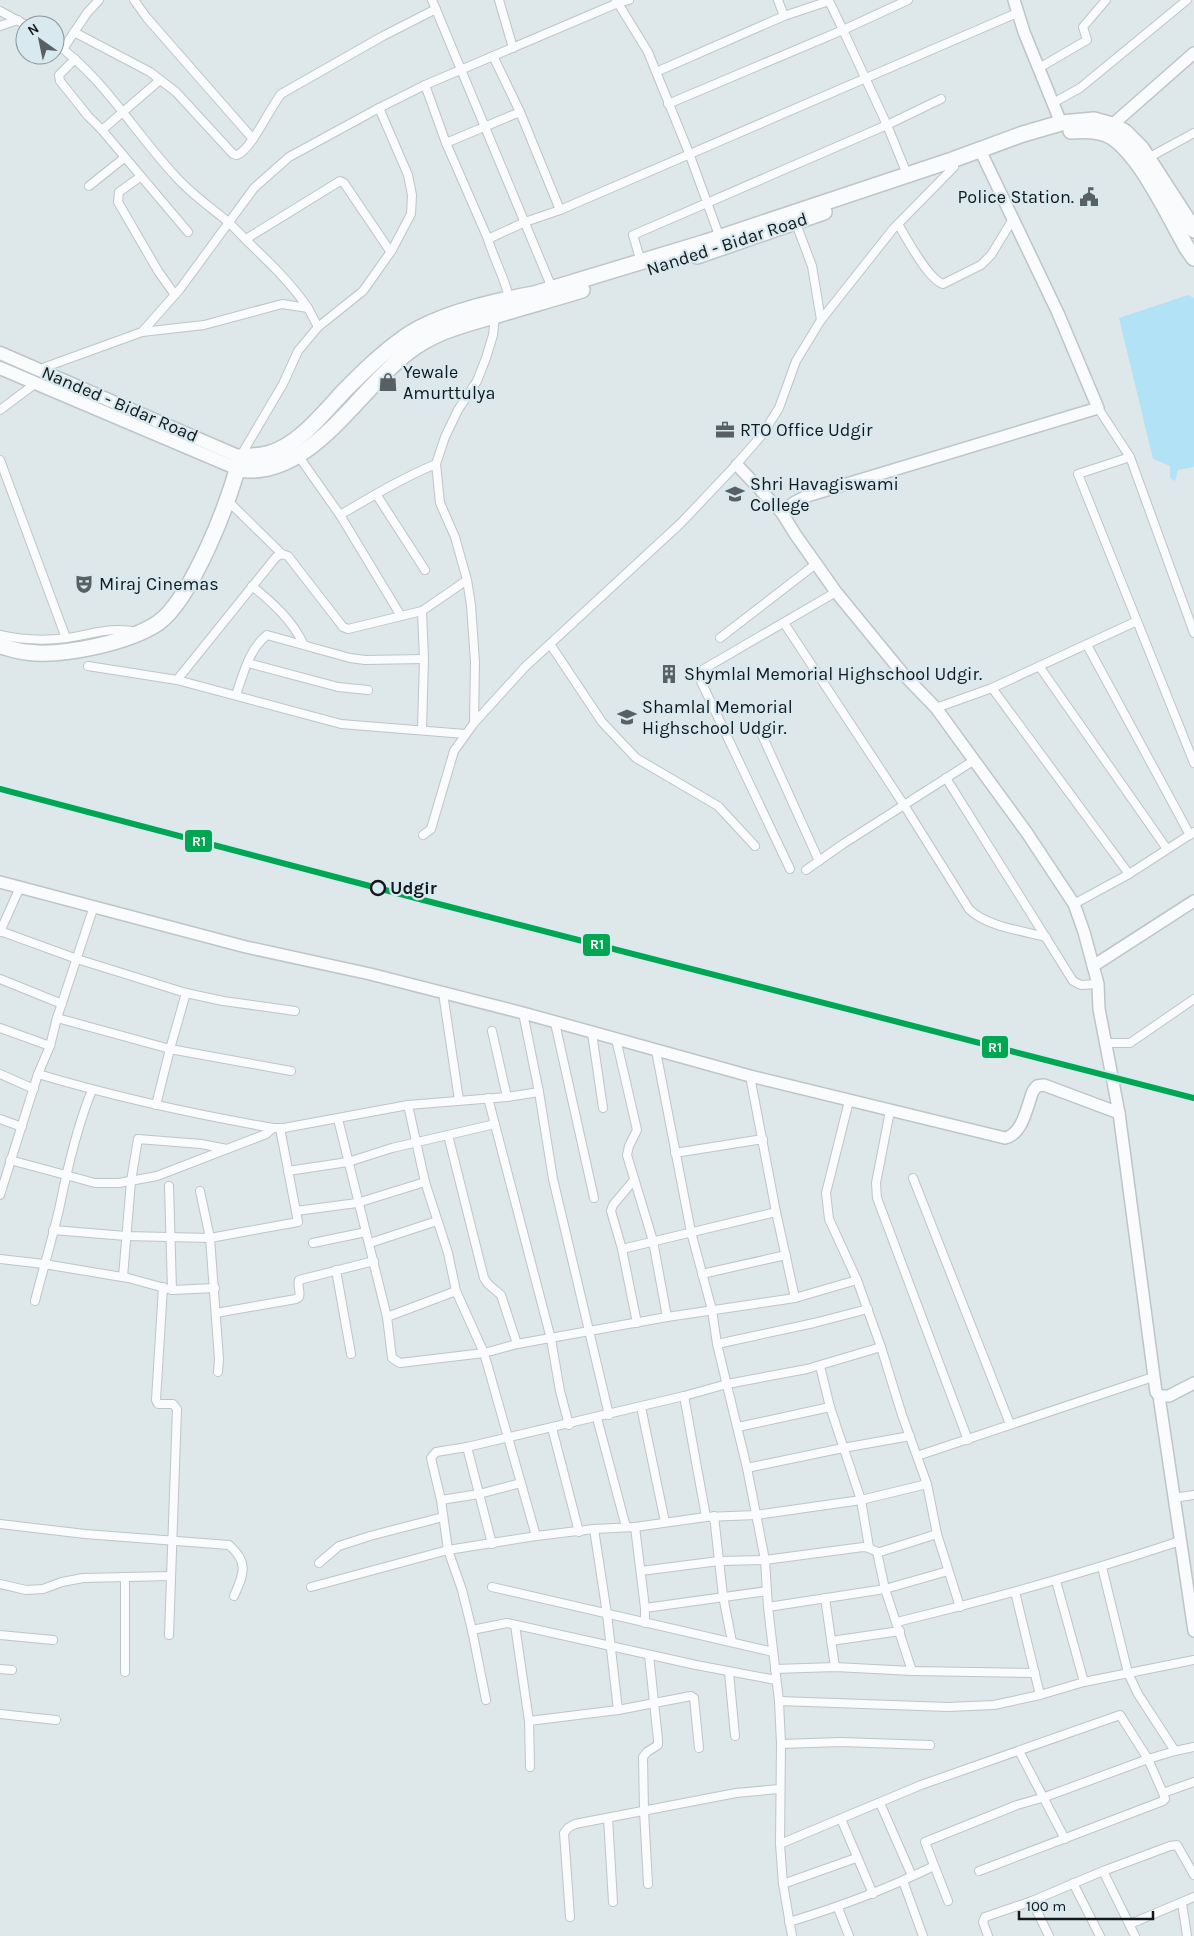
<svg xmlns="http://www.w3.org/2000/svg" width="1194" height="1936" font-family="Karla,sans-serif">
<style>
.green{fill:#b1e2f6}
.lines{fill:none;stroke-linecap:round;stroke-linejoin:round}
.street-casing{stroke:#bec5c8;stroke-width:10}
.secondary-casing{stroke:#bec5c8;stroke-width:14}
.primary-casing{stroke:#bec5c8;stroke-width:15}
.highway-casing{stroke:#bec5c8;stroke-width:18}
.street{stroke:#fafbfc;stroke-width:8}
.secondary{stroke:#fafbfc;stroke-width:11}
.primary{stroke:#fafbfc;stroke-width:12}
.highway{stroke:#fafbfc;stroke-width:15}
.rail-1-casing{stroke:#d8e9f0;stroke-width:10}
.rail-1{stroke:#00a651;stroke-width:6}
.stop-dot{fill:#d8e9f0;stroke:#12181b;stroke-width:2.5}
.labels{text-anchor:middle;stroke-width:4.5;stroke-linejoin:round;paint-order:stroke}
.poi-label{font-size:18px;fill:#12181b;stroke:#d8e9f0;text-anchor:start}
.street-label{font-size:18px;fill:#12181b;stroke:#d8e9f0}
.stop-label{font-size:18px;font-weight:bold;fill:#12181b;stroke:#d8e9f0;text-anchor:start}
.line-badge{stroke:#d8e9f0;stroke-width:2}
.badge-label{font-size:14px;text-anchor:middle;font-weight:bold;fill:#fff}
</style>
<rect width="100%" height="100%" fill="#dee7ea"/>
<!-- green -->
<path class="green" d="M1188,295L1194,298V467L1178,470L1175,481L1170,478V466L1153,459L1119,318Z"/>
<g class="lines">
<!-- street casing -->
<g class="street-casing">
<g id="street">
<path d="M134,0L147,18L253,139"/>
<path d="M432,0L552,288"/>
<path d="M499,0L513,48"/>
<path d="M616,0L648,52L689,153L720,238"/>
<path d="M778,0L784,16L829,1L843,30L908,0"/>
<path d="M0,11L26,25"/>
<path d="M0,26L18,20"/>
<path d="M74,32L150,72L176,92L233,154L237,155C251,150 270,108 281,94L383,36L436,9"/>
<path d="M55,43C105,79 136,135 178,179C193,195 210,207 227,221C234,227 240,234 246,240C269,262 290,282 308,308"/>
<path d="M63,49L87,13L99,0"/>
<path d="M493,56L520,112L560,210"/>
<path d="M75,59L59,75L60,81L88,116L102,130L188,232"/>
<path d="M1039,68L1087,40L1083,27L1106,0"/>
<path d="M656,72L784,16"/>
<path d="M425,85L446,143L488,239"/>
<path d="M1053,103L1080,88L1187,0"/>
<path d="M668,104L843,30L887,125L941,99"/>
<path d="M102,130L160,80"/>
<path d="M446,143L520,112"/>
<path d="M1148,158L1194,133"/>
<path d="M140,177L119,192L118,202L158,271L175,295"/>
<path d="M89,186L124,158"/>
<path d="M795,221L812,266L821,320"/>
<path d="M898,224C907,239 928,279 943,284L981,265L991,255L1013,219"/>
<path d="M246,239L340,181L344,183L390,251"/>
<path d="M641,262L633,235L887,125L907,174"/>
<path d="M509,298C505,278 494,260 488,239L525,222L560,210L1017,13"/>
<path d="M142,332L204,325L282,304L308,308L318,327"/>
<path d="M40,369L142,332L180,289L254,188L289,157L379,108L425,85L618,3L629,0"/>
<path d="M1098,408L1130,457L1194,633"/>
<path d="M0,410L36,383"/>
<path d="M297,454L340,515L401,616"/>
<path d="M240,457L283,384L298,351L318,327L363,291L392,250L411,214L412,195L408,175L379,108"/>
<path d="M0,460L66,638"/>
<path d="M376,494L425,570"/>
<path d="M227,500L282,554"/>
<path d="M340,515C371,497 402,478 436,464"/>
<path d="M252,586C273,603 292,620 304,645"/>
<path d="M1137,621L1194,763"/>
<path d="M784,623L904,805L969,909C985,926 1023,931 1046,937"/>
<path d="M0,635C22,640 44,641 67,638C90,635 112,626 136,632"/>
<path d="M720,638L817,563"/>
<path d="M550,644L602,722L636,758L718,806L755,846"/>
<path d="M1087,645L1190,835"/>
<path d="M248,663L338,687L368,690"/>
<path d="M88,666L177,680L341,724L465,734"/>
<path d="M1039,666L1167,849"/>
<path d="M177,680L276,557L282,554L288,556L343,627L348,629L422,611L467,580"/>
<path d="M992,688L1129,874"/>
<path d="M236,695C243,675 249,649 267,635L350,658L365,660L424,659"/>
<path d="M936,708L992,688L1137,621L1078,474L1130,457"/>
<path d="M474,723L475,662L471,605L467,580L455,537L440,503L436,464L445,437L458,410L477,381L486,358L493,335L495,316"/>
<path d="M422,729L424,659L422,611"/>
<path d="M762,735L819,861"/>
<path d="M946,778L1073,981L1081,985L1098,984"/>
<path d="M423,835L431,829L454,751L474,723L525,667L681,523L734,467L762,435L779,408L796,361L821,320L893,229L954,167"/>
<path d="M790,869L697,673L836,592"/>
<path d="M806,870L843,844L973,761"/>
<path d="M1074,904L1129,874L1194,832"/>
<path d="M0,931L77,959L186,993L223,1001L295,1011"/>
<path d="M0,932L20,887"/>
<path d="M0,979L62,1004"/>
<path d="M443,993L459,1100"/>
<path d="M523,1013L539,1092L553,1179L609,1415"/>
<path d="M57,1018L170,1049L291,1071"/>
<path d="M555,1023L594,1198"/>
<path d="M0,1028L50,1046"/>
<path d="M492,1031L507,1097L539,1092"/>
<path d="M592,1033L603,1108"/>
<path d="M616,1039L637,1130L629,1146L627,1155L653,1241L667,1317"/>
<path d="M1106,1043H1130L1194,999"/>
<path d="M656,1051L691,1232L712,1310L717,1344L747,1468L765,1560L768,1607L779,1701L781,1744L780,1844L783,1884L792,1936"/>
<path d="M0,1074L34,1089"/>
<path d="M38,1074C115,1097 193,1114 273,1128H284L408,1105L507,1097"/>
<path d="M750,1076L776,1212L795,1298"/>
<path d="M488,1098L551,1339L560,1391L569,1425"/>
<path d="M849,1101L826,1193L829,1219L857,1280L881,1347L902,1415L927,1484L937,1534L960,1607"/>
<path d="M156,1105L170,1049L186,993"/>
<path d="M408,1105L425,1182L448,1253L456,1291L484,1353L536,1536"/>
<path d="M890,1111L876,1183L877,1198L968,1440"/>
<path d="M0,1119L22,1127"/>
<path d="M338,1119L387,1317L392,1358L400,1363L484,1353L517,1344L667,1317L795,1298L857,1280"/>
<path d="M448,1135L484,1278L488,1284L501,1295L517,1344"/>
<path d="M675,1153L763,1139"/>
<path d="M10,1160L95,1183H119L157,1176L266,1134L273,1128"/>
<path d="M288,1171L348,1162L392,1148L495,1124"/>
<path d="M913,1178L1010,1424"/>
<path d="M634,1180L613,1205L611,1211L622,1249L637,1323"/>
<path d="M169,1186L172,1290"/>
<path d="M200,1191L210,1238L219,1359L218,1372"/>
<path d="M0,1195L38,1074L50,1046L57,1018L94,906"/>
<path d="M296,1211L357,1203L425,1182"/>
<path d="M53,1230L126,1236L210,1238L298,1222L280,1128"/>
<path d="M313,1243L366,1232"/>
<path d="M370,1243L437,1221"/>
<path d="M622,1249L776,1212"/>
<path d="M0,1259L44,1264L128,1278L172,1290L215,1288"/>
<path d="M336,1270L351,1354"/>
<path d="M702,1274L786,1255"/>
<path d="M123,1277L131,1181L138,1139L201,1144L227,1149"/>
<path d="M163,1287L156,1400L158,1404H173L177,1409L169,1635"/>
<path d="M35,1301C43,1269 53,1237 60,1205C68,1165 77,1127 92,1090"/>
<path d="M216,1313L296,1299L299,1297C301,1292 297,1286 299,1280L374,1261"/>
<path d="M387,1317L456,1291"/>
<path d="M717,1344L814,1323L868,1309"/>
<path d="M820,1366L830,1407L861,1500L869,1547"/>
<path d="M684,1396L706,1517"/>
<path d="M641,1407L665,1522"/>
<path d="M597,1418L626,1527"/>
<path d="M738,1427L830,1407"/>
<path d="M552,1428L579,1532"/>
<path d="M467,1447L436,1452L431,1458L441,1500L448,1550L462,1590L472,1630L486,1700"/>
<path d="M917,1456L1153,1377"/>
<path d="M747,1468L843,1448L910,1436"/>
<path d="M1173,1498L1194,1495"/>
<path d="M441,1500L479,1494L521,1483"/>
<path d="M714,1516L723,1596L732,1642"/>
<path d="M0,1524L85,1534L229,1545C250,1563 243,1575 234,1596"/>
<path d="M635,1527L645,1608V1623"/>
<path d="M594,1529L607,1614L618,1710"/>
<path d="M492,1544L467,1447L684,1396L727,1384L807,1369L881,1347"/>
<path d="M877,1552L885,1589L912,1671"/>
<path d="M319,1563L339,1546L370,1536L443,1517"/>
<path d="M1102,1567L1128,1673L1138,1694L1175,1751"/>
<path d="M641,1571L719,1561L765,1560L863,1547C870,1547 874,1552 880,1552L937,1534"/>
<path d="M1056,1581L1084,1682"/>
<path d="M0,1584L26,1590L43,1589L62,1582L83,1578L170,1576"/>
<path d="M311,1587L448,1550L536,1536L594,1529L635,1527L706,1517L756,1515L861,1500L927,1484"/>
<path d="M492,1587L773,1652"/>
<path d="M1015,1592L1040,1695"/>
<path d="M825,1598L835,1667"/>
<path d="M768,1607L885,1589L948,1571"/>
<path d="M645,1608L767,1591"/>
<path d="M897,1622C993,1599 1087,1572 1180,1541"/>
<path d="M515,1625L529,1721L530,1767"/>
<path d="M472,1630L507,1623L696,1665L776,1680"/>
<path d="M0,1635L53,1640"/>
<path d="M831,1641L900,1631"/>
<path d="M0,1669L12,1670"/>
<path d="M775,1669L835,1667L912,1671L1035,1673"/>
<path d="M125,1672V1577"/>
<path d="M729,1672L735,1736"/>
<path d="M779,1701L948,1707L994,1705L1040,1695L1084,1682L1194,1660"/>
<path d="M0,1714L56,1720"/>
<path d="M529,1721L618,1710L691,1696L694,1698L699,1748"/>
<path d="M781,1744L841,1742L930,1745"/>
<path d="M1019,1751L1065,1839"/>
<path d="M1163,1793L1194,1782"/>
<path d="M880,1803L912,1876"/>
<path d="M608,1818L613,1902"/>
<path d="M841,1819L873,1894"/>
<path d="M780,1844L921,1785L1120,1715L1148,1759L1163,1793L1165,1799L1163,1801L979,1871"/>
<path d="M1103,1871L1135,1936"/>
<path d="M903,1881L923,1936"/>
<path d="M1073,1883L1100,1936"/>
<path d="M648,1884L644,1811L643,1757L647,1752L658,1745V1740L649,1655"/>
<path d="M783,1884L856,1858"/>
<path d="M948,1901L925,1842L1017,1805L1045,1797L1148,1759L1175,1751L1194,1747"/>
<path d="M1032,1901L1049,1936"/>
<path d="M1182,1903L1187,1936"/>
<path d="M838,1908L849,1936"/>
<path d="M570,1917L564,1833L568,1828L575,1824L736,1793L779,1789"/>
<path d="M789,1922C839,1907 887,1889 934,1866"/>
<path d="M1130,1924L1194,1897"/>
<path d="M988,1936L983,1922L985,1917L1032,1901L1103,1871L1170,1846L1177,1845L1194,1875"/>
</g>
</g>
<!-- secondary casing -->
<g class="secondary-casing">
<g id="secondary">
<path d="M1014,0L1024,32L1061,123"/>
<path d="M1112,125L1194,53"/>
<path d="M980,150L1058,313L1098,408L807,496L795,502L782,513L795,534L836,592L904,675L936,708L1027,833L1074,904L1084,932L1098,984L1099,1009L1119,1113L1156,1392L1159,1396H1169L1194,1383"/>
<path d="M737,465L782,513"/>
<path d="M0,882L246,947L370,974L523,1013L750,1076L1005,1138C1023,1134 1027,1106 1033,1091L1037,1086L1044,1085L1119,1113"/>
<path d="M1093,966L1194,901"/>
<path d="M1159,1396L1194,1631"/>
</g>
</g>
<!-- primary casing -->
<g class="primary-casing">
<g id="primary">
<path d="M0,353L240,457"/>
<path d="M0,368L238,469"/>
</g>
</g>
<!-- highway casing -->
<g class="highway-casing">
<g id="highway">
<path d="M1071,131C1084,130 1101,130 1112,137C1142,157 1169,217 1187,248L1194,258"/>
<path d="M697,256L824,212"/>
<path d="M238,469C309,481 358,390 407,353C433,332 463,325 494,316C523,307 553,299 582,290"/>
<path d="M0,646C9,648 17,651 26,652C61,657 128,643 158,623C191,600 232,497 240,457C250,456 261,456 270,453C299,445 325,411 345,390C363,372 381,354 402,339C434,315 495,301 534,294L703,243L952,160L1023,134L1061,123L1094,120L1112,125L1125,132L1141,148L1194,230"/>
</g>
</g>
<!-- street -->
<use href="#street" class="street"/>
<!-- secondary -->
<use href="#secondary" class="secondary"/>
<!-- primary -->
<use href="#primary" class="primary"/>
<!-- highway -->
<use href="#highway" class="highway"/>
<!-- rail-1 casing -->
<g class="rail-1-casing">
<path id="rail-1" d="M0,789L427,901L1194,1098"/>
</g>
<!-- rail-1 -->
<use href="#rail-1" class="rail-1"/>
</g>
<!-- icons -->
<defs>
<g id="civic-bare" transform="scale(1.5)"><path d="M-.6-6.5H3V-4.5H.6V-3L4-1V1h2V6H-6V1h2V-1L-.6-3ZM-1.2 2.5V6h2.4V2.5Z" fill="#596063" stroke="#d8e9f0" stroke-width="2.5" paint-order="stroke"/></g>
<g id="shop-bare" transform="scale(1.5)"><path d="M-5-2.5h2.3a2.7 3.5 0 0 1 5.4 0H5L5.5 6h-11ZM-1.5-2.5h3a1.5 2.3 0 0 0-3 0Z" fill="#596063" stroke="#d8e9f0" stroke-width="2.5" paint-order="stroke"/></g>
<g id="office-bare" transform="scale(1.5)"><path d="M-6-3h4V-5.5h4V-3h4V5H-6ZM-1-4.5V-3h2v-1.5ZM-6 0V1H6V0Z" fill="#596063" stroke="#d8e9f0" stroke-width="2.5" paint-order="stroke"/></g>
<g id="university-bare" transform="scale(1.5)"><path d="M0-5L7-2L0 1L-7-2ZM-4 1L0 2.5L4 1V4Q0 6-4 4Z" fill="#596063" stroke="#d8e9f0" stroke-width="2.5" paint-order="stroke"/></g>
<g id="theatre-bare" transform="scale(1.5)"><path d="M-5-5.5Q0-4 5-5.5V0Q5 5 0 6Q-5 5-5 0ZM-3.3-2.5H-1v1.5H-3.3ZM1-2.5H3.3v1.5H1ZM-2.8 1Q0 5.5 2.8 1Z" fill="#596063" stroke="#d8e9f0" stroke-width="2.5" paint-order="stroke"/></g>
<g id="building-bare" transform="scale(1.5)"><path d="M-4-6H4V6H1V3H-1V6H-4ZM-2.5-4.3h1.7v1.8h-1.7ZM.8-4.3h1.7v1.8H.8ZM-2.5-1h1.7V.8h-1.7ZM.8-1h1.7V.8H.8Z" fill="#596063" stroke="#d8e9f0" stroke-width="2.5" paint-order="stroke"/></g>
<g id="school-bare" transform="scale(1.5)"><path d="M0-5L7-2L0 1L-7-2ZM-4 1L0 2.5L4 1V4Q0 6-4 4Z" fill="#596063" stroke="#d8e9f0" stroke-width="2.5" paint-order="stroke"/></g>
</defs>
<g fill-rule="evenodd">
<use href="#civic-bare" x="1089" y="197"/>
<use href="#shop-bare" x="388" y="382"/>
<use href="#office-bare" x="725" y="430"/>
<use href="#university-bare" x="735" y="494"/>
<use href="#theatre-bare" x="84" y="584"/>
<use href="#building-bare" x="669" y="674"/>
<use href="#school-bare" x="627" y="717"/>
</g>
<!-- markers -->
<circle class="stop-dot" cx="378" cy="888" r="7"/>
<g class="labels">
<!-- poi labels -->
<g class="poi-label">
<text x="1074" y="203" text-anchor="end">Police Station.</text>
<text x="403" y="378">Yewale<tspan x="403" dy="21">Amurttulya</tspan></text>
<text x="740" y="436">RTO Office Udgir</text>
<text x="750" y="490">Shri Havagiswami<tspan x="750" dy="21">College</tspan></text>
<text x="99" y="590">Miraj Cinemas</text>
<text x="684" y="680">Shymlal Memorial Highschool Udgir.</text>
<text x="642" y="713">Shamlal Memorial<tspan x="642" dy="21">Highschool Udgir.</tspan></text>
</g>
<!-- street labels -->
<g class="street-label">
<text transform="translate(727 244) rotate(-18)" y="6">Nanded - Bidar Road</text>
<text transform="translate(120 404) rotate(23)" y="6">Nanded - Bidar Road</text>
</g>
<!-- stop labels -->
<g class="stop-label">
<text x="390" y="894">Udgir</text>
</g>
</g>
<g class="line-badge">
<rect x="184" y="829" width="29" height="24" rx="5" fill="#00a651"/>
<rect x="582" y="933" width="29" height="24" rx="5" fill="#00a651"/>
<rect x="981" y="1035" width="28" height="24" rx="5" fill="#00a651"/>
</g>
<g class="badge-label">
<text x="199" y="846">R1</text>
<text x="597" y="949">R1</text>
<text x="995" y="1052">R1</text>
</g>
<!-- north arrow -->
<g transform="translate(40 40) rotate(327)"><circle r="24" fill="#d8e9f0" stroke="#89959b"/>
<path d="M0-4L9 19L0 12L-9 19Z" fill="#596063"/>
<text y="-8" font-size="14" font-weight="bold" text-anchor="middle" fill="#12181b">N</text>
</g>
<!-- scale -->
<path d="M1019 1911v8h134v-8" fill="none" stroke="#12181b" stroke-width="2.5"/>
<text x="1026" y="1911" font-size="15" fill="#12181b" stroke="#d8e9f0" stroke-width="4" paint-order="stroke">100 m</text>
</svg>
